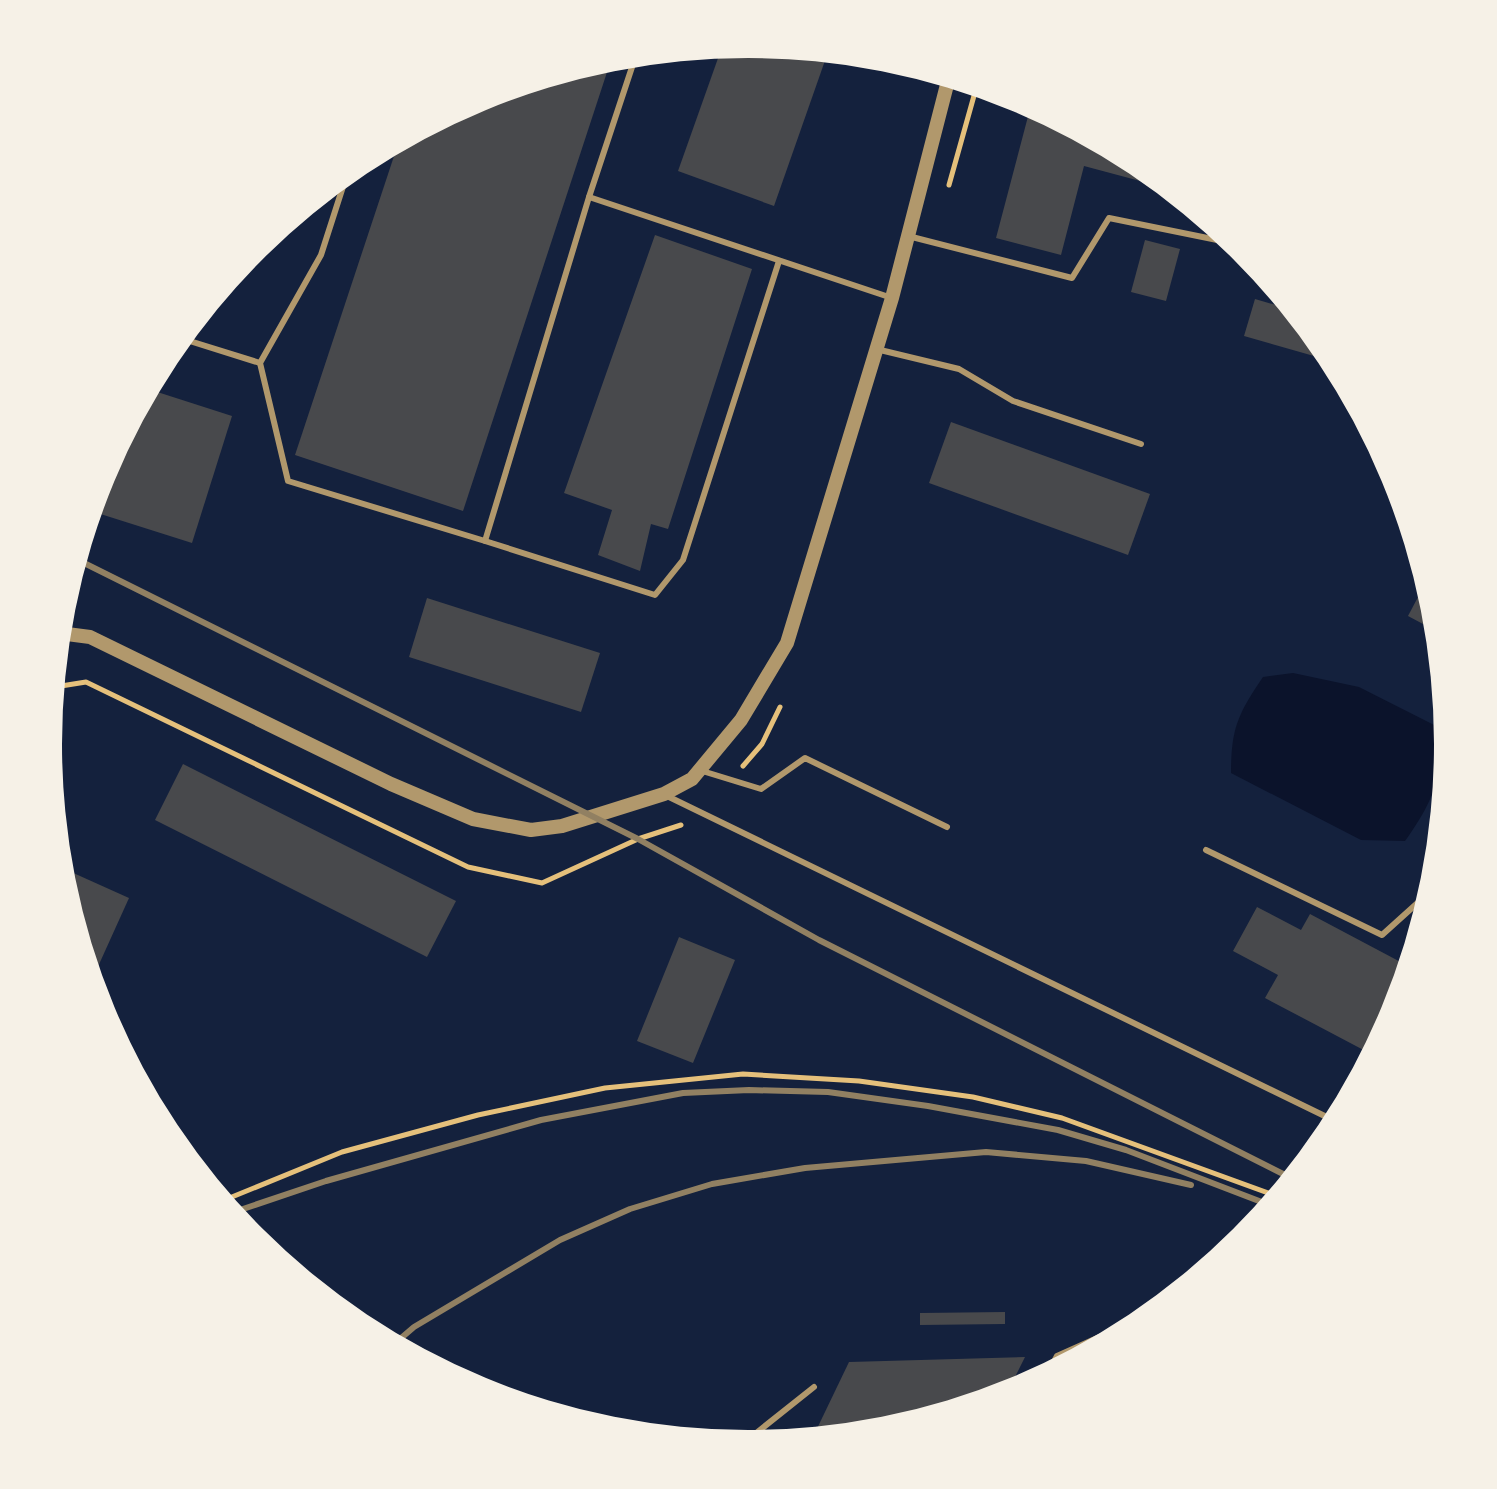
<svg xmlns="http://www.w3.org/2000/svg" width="1497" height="1489" font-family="Overpass,sans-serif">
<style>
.water{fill:#0b132b}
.building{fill:#48494c}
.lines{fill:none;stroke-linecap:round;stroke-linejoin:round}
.path{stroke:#e5c07b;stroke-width:5}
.service{stroke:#b1986c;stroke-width:6}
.tertiary{stroke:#b1986c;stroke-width:14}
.rail{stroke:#918062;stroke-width:6}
</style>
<rect width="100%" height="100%" fill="#14213d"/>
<!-- water -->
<path class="water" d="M1293,673L1359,687L1440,728C1442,779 1434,800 1405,841L1361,840L1231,773C1231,728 1238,714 1263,677Z"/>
<!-- building -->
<g class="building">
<path d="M749,44L828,52L774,206L678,171L722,47Z"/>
<path d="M612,57L463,511L295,455L399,141L481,97Z"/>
<path d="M1031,105L1138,162L1170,189L1084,166L1061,255L996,238Z"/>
<path d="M655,235L752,269L668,529L651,524L640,571L598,555L612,510L564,493Z"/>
<path d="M1145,240L1180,249L1166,301L1131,292Z"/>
<path d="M1255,299L1293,310L1335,362L1244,336Z"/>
<path d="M148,389L232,416L192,543L91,511L102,476Z"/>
<path d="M951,422L1150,494L1128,555L929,483Z"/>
<path d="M1427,580L1436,608L1438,632L1408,616Z"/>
<path d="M427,598L600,653L581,712L409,657Z"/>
<path d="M183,764L456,901L427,957L155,820Z"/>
<path d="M60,867L129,898L96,971L87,967L61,881Z"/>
<path d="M1257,907L1301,930L1310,914L1410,967L1395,1013L1373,1055L1265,998L1278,975L1233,951Z"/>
<path d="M679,937L735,960L693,1063L637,1041Z"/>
<path d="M1005,1312V1324L920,1325V1313Z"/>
<path d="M1025,1357L1006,1395L885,1432L812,1439L849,1362Z"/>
</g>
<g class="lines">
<!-- path -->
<g class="path">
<path d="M949,185L977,85"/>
<path d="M53,693L61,686L86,682L468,867L542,883L638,839L681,825"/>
<path d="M743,766L762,744L780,707"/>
<path d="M222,1201L342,1152L478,1115L605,1088L743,1074L859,1081L973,1097L1062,1118L1279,1197"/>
</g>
<!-- service -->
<g class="service">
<path d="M636,55L589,197L892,298"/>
<path d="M348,171L321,255L260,363L288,481L485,541L589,197"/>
<path d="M908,236L1072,278L1109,218L1237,244"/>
<path d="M180,338L260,363"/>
<path d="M876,349L959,369L1013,401L1141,444"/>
<path d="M485,541L655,595L683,560L779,261"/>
<path d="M699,770L761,789L805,758L947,827"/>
<path d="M667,796L1337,1122"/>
<path d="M1206,850L1382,935L1433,889"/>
<path d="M1047,1375L1057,1356L1104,1335L1140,1325"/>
<path d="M727,1443L750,1438L814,1387"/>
</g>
<!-- tertiary -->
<path class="tertiary" d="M59,636L67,634L90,637L391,784L473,819L531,830L562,826L664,794L692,779L741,720L787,643L892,298L949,77"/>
<!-- rail -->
<g class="rail">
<path d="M76,559L638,839L819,940L1293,1179"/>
<path d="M231,1213L326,1181L541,1120L683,1093L749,1090L828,1092L928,1106L1058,1130L1126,1150L1272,1206"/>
<path d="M393,1345L414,1327L560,1240L630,1209L712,1184L805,1168L986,1152L1086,1161L1191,1185"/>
</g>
</g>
<!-- crop -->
<path d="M0 0H1497V1489H0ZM62 744a686 686 0 1 1 1372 0a686 686 0 1 1-1372 0Z" fill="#f6f1e7" fill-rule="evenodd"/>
</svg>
